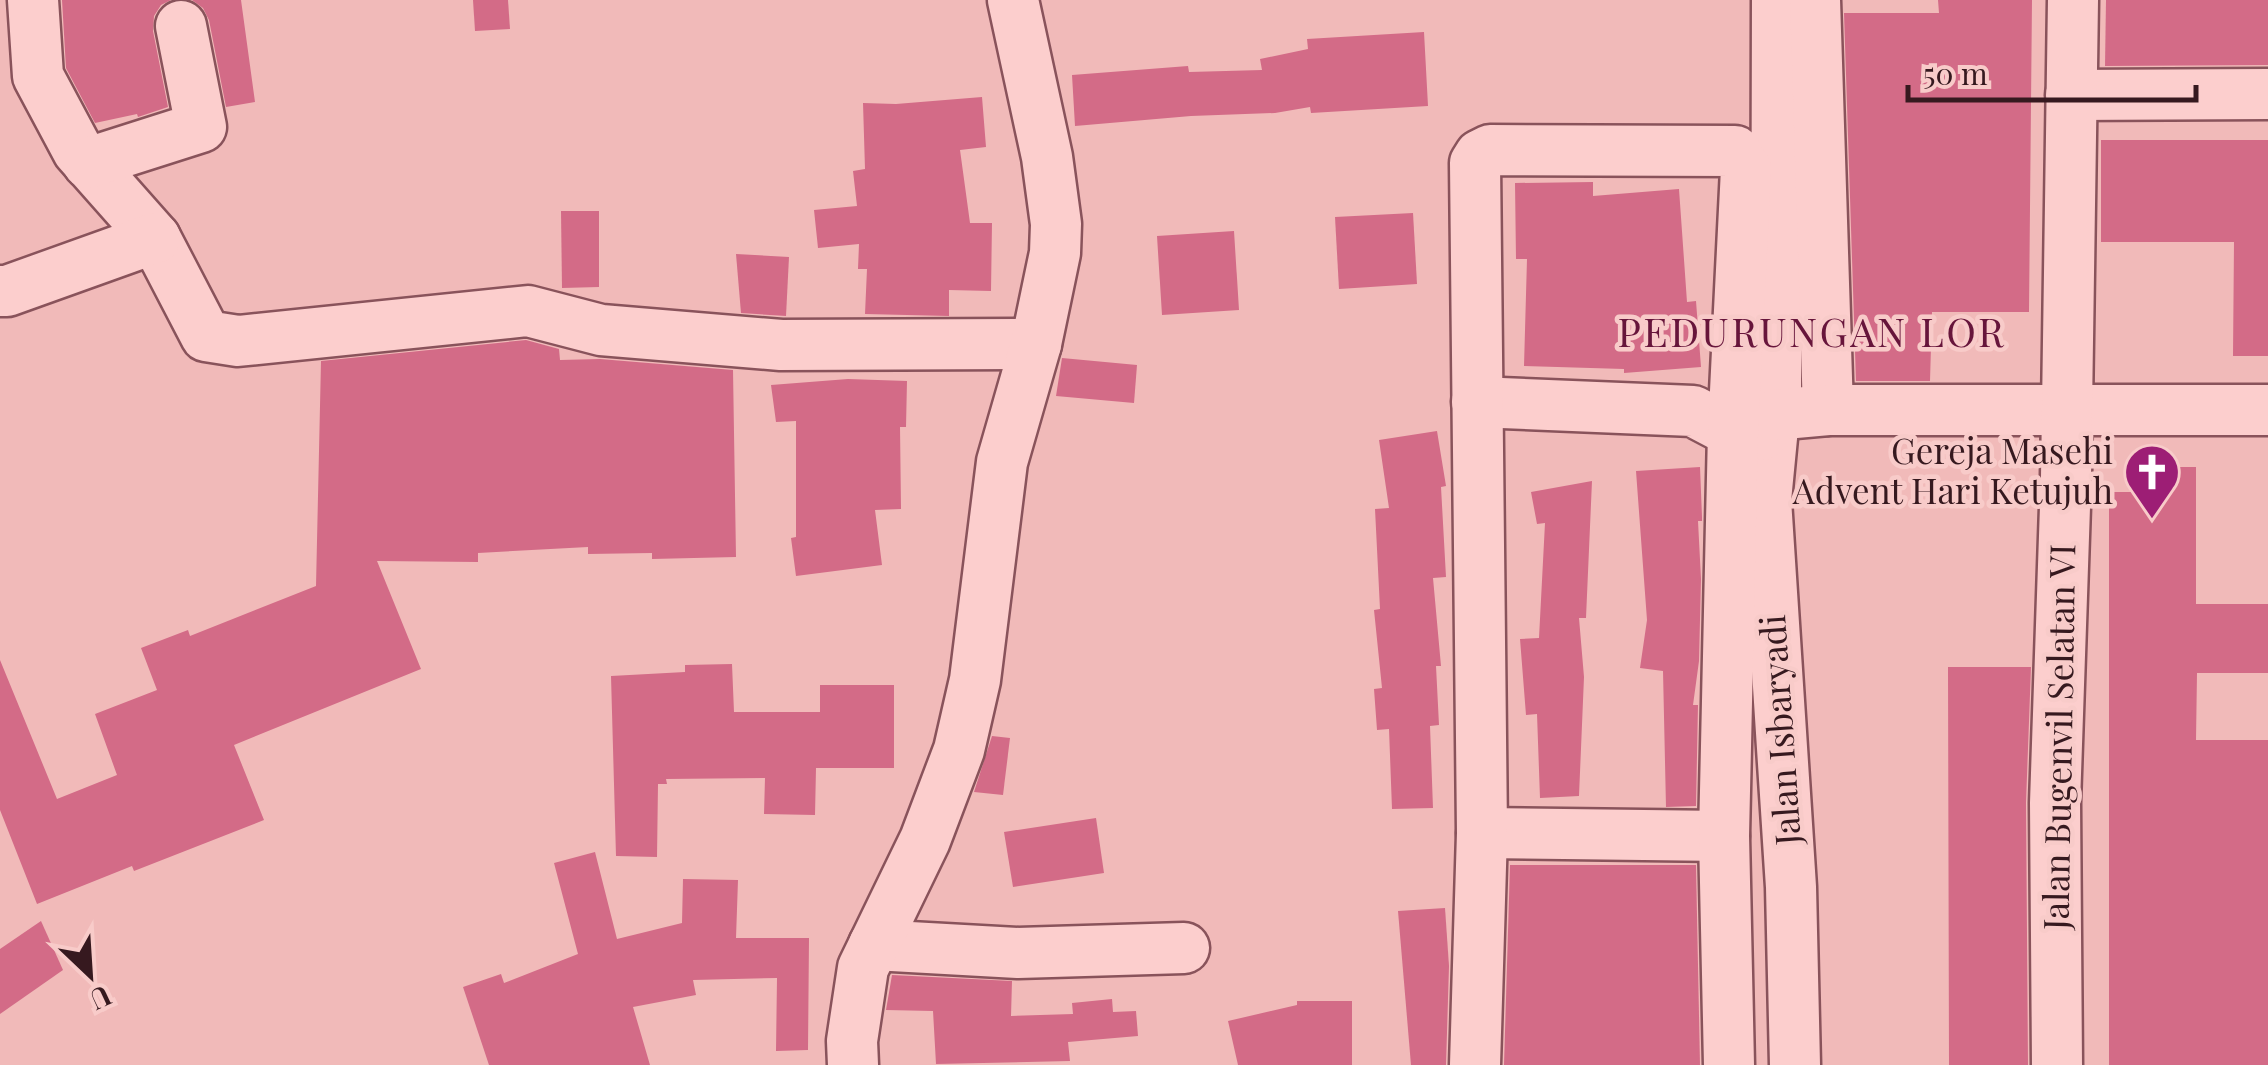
<svg xmlns="http://www.w3.org/2000/svg" width="2268" height="1065" font-family="'Playfair Display',serif">
<style>
.building{fill:#d36b87}
.lines{fill:none;stroke-linecap:round;stroke-linejoin:round}
.minor-casing{stroke:#89535b;stroke-width:55}
.minor{stroke:#fccecd;stroke-width:50}
.labels{text-anchor:middle;stroke-width:9;stroke-linejoin:round;paint-order:stroke}
.poi-label{font-size:35px;fill:#36191f;stroke:#f8cbc9;text-anchor:end}
.street-label{font-size:35px;fill:#36191f;stroke:#f8cbc9}
.quarter-label{font-size:40px;letter-spacing:2.5px;fill:#67153b;stroke:#f8cbc9}
</style>
<rect width="100%" height="100%" fill="#f1bab9"/>
<!-- building -->
<g class="building">
<path d="M62,0H171L161,5L154,16L153,31L168,107L138,117L137,114L95,123L66,68Z"/>
<path d="M192,0H241L255,102L226,107L209,20L203,8Z"/>
<path d="M473,0H508L510,29L475,31Z"/>
<path d="M1938,0H2032L2029,312H1932L1930,381H1856L1844,13H1939Z"/>
<path d="M2106,0H2268V65L2105,66Z"/>
<path d="M1424,32L1428,106L1311,113L1310,107L1275,113L1191,116L1075,126L1072,75L1188,66L1189,72L1262,70L1260,59L1308,49L1307,39Z"/>
<path d="M982,97L986,147L960,150L970,223H992L991,291L949,290V316L865,314L867,269H858L859,244L818,248L814,210L857,206L853,171L865,169L863,103L896,104Z"/>
<path d="M2101,140H2268V356H2233L2234,242H2101Z"/>
<path d="M1593,182V196L1679,189L1687,302L1696,301L1701,367L1624,373V369L1524,366L1527,259H1516L1515,183Z"/>
<path d="M561,211H599V287L562,288Z"/>
<path d="M1413,213L1417,284L1339,289L1335,217Z"/>
<path d="M1234,231L1239,310L1162,315L1157,236Z"/>
<path d="M736,254L789,257L786,316L741,313Z"/>
<path d="M526,340L559,349L560,360L600,359L733,370L736,557L652,559V553L588,554V547L478,553V562L377,561L421,669L234,745L264,820L134,871L132,866L37,904L0,810V660L57,799L117,775L95,714L157,690L141,648L188,630L190,636L316,586L321,361Z"/>
<path d="M1062,358L1137,365L1134,403L1056,396Z"/>
<path d="M848,379L907,381L906,427H900L901,509L875,510L882,565L796,576L791,538L796,537V421L776,422L771,385Z"/>
<path d="M1437,431L1446,486L1441,487L1446,577L1433,578L1441,666H1436L1439,725L1430,726L1433,808L1392,809L1389,729L1377,730L1374,689L1382,688L1374,610L1380,609L1375,509L1389,508L1379,440Z"/>
<path d="M1700,467L1702,517V521H1698L1701,579L1699,661L1693,705H1698L1696,806L1666,807L1663,671L1640,668L1647,620L1636,471Z"/>
<path d="M2138,467H2196V604H2268V673H2197L2196,740H2268V1065H2109V492H2138Z"/>
<path d="M1592,481L1586,618H1579L1584,677L1579,796L1540,798L1537,714L1526,715L1520,639L1539,638L1545,523L1537,524L1531,492Z"/>
<path d="M732,664L734,712H820V685H894V768H816L815,815L764,814L765,778L666,779L667,784H658L657,857L616,856L611,676L685,672V665Z"/>
<path d="M1948,667H2031L2026,803L2028,1065H1949Z"/>
<path d="M992,736L1010,738L1003,795L974,792Z"/>
<path d="M1096,818L1104,873L1013,887L1004,832Z"/>
<path d="M595,852L617,939L682,923L683,879L738,880L736,938H809L808,1050L776,1051L777,978L693,980L696,995L633,1007L650,1065H489L463,987L501,974L504,983L578,954L554,863Z"/>
<path d="M1510,865H1696L1700,1065H1504Z"/>
<path d="M1445,908L1449,966L1446,1065H1411L1398,911Z"/>
<path d="M41,921L63,970L0,1014V949Z"/>
<path d="M892,975L1012,981L1011,1016L1073,1014L1072,1003L1112,999L1113,1012L1136,1011L1138,1036L1068,1042L1070,1061L936,1064L933,1011L886,1010Z"/>
<path d="M1297,1001H1352V1065H1238L1228,1021L1297,1005Z"/>
</g>
<g class="lines">
<!-- minor casing -->
<g class="minor-casing">
<g id="minor">
<path d="M33,0L38,76L78,151L155,238L206,336L238,341L528,311L601,330L781,345L1036,344"/>
<path d="M1777,0L1776,396L1766,500L1791,887L1795,1065"/>
<path d="M1815,0L1828,410"/>
<path d="M2071,95L2268,94"/>
<path d="M88,163L201,127L181,26"/>
<path d="M0,291H7L155,238"/>
<path d="M1477,402L1693,411L1733,432L1762,435"/>
<path d="M1774,415L1828,410H2268"/>
<path d="M1482,833L1724,836"/>
<path d="M874,945L1018,953L1184,948"/>
<path d="M853,1065L852,1041L863,968L925,840L959,750L975,680L1002,462L1036,344L1055,253L1056,224L1047,157L1013,0"/>
<path d="M1475,1065L1482,833L1475,163L1480,155L1490,150L1735,151L1746,169L1733,432L1724,836L1729,1065"/>
<path d="M2057,1065L2055,803L2066,477L2073,0"/>
</g>
</g>
<!-- minor -->
<use href="#minor" class="minor"/>
</g>
<!-- icons -->
<defs>
<g id="church-pin" transform="scale(2.875)"><path d="M0 17L-7.5 6A9.5 9.5 0 1 1 7.5 6Z" fill="#9d1e75" stroke="#f8cbc9"/><path d="M-1.2-6h2.4v3.5h3.3v2.4h-3.3V6h-2.4V-.1h-3.3v-2.4h3.3Z" fill="#fff"/></g>
</defs>
<g fill-rule="evenodd">
<use href="#church-pin" x="2152" y="472"/>
</g>
<g class="labels">
<!-- poi labels -->
<g class="poi-label">
<text x="2113" y="464">Gereja Masehi<tspan x="2113" dy="40">Advent Hari Ketujuh</tspan></text>
</g>
<!-- street labels -->
<g class="street-label">
<text transform="translate(1781 730) rotate(-94)" y="12">Jalan Isbaryadi</text>
<text transform="translate(2060 737) rotate(-89)" y="12">Jalan Bugenvil Selatan VI</text>
</g>
<!-- quarter labels -->
<g class="quarter-label">
<text x="1812" y="347">PEDURUNGAN LOR</text>
</g>
</g>
<!-- north arrow -->
<g transform="translate(90 975) rotate(155)" stroke="#f8cbc9" stroke-width="8" paint-order="stroke">
<path d="M0-8L18 38L0 25L-18 38Z" fill="#36191f"/>
<text y="-15" font-size="28" font-weight="bold" text-anchor="middle" fill="#36191f">U</text>
</g>
<!-- scale -->
<path d="M1908 85v15h288v-15" fill="none" stroke="#36191f" stroke-width="5"/>
<text x="1923" y="85" font-size="30" fill="#36191f" stroke="#f8cbc9" stroke-width="8" paint-order="stroke">50 m</text>
</svg>
